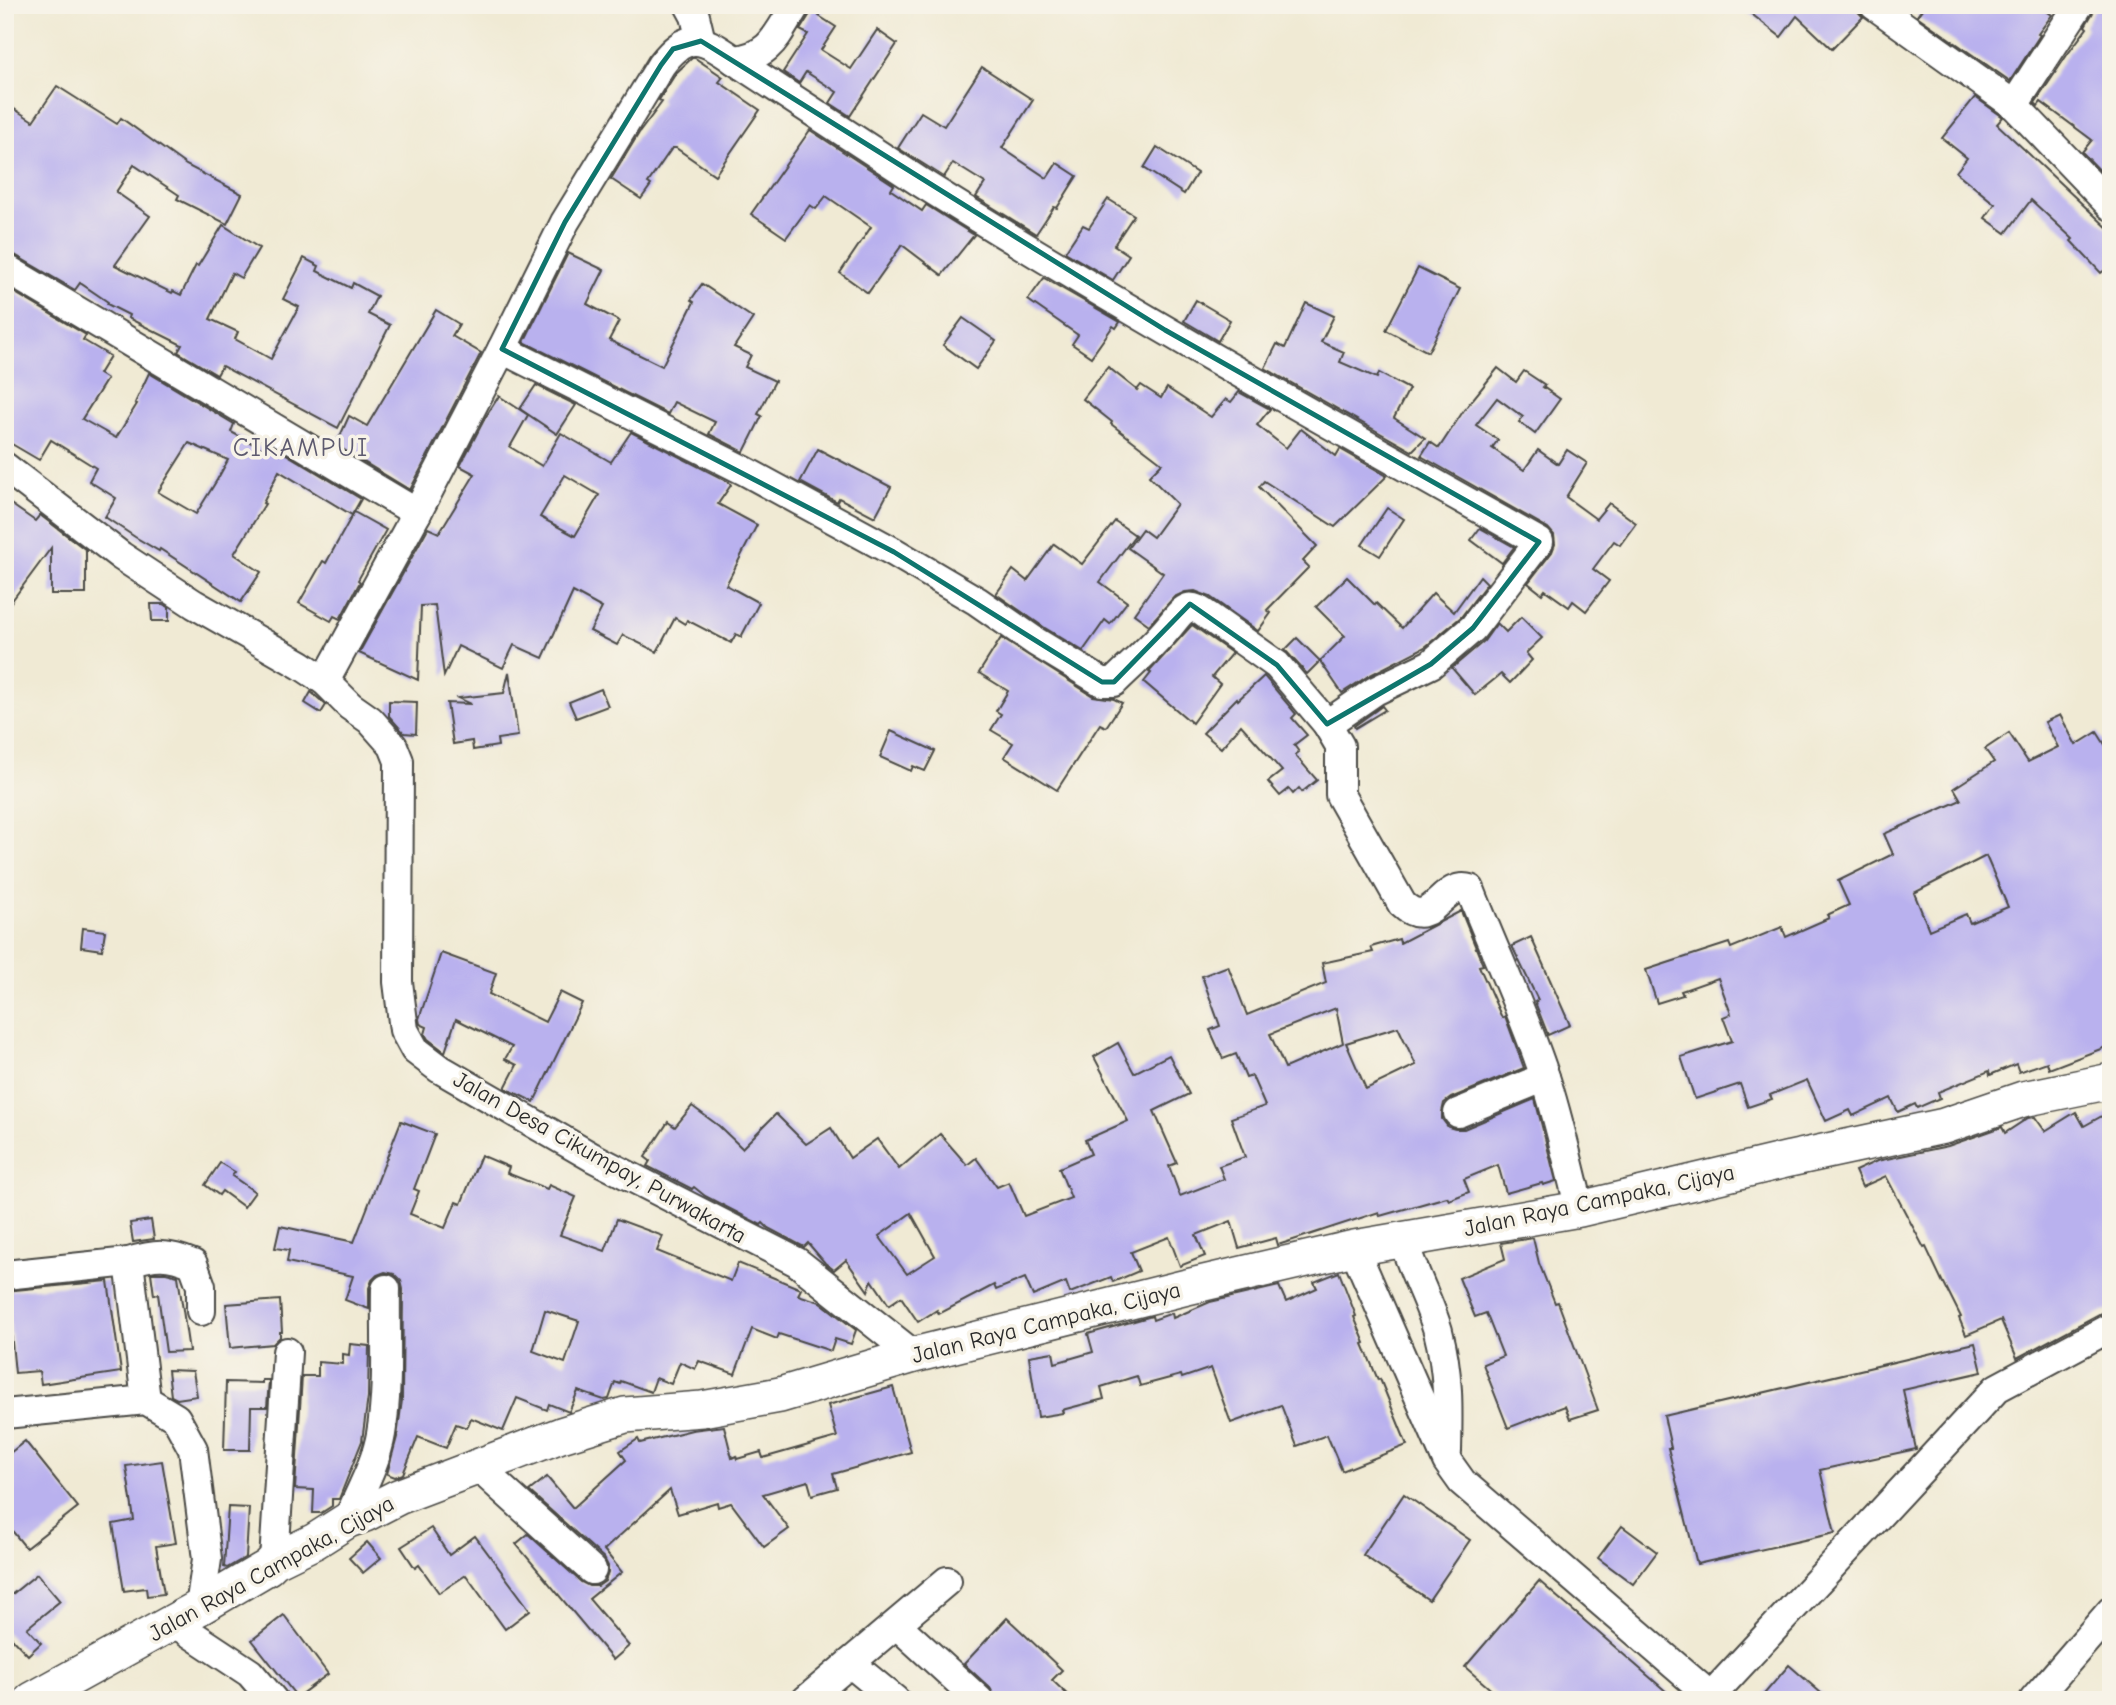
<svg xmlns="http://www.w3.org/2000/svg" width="2116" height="1705" font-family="'Comic Neue',sans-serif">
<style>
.building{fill:#b9b1ee;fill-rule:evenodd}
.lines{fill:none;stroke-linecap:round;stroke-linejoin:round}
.minor-casing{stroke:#494844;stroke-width:32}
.major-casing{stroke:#494844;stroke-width:38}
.minor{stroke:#fff;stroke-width:28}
.major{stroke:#fff;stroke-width:35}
.marked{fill:none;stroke:#0f766e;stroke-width:5;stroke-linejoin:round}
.labels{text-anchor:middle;stroke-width:7;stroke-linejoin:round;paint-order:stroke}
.street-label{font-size:23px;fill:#2b2b2b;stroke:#f7f3e8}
.quarter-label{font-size:26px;letter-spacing:2px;fill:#5d5a6f;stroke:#f7f3e8}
</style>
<rect width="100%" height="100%" fill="#f7f3e8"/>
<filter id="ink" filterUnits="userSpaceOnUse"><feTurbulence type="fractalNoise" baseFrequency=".0143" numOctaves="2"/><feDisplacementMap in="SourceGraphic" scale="14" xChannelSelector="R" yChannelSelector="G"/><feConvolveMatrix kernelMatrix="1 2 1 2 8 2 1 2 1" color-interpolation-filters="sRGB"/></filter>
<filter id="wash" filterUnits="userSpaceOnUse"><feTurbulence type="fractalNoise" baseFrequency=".00686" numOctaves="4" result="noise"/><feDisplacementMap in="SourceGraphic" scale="28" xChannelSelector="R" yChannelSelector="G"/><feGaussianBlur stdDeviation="1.57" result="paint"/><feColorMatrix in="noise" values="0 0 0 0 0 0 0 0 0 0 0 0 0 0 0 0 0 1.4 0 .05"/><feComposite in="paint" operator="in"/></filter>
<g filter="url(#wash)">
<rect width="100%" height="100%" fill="#f0ead4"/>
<g id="blocks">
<!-- building -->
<g class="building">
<path d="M813,5H827L819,16L836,27L821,50L851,69L877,30L897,44L850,116L830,103L837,92L806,72L799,83L783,72L808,34L800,30L810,14Z"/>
<path d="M1740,5H1852L1863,17L1832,49L1797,16L1781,37Z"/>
<path d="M1925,5H2038L2052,15L2038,34L2040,35L2010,81L1917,16Z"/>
<path d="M2097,6L2111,16V182L2082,152L2092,140L2041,102L2038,106L2035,103L2067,55L2087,28L2085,26Z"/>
<path d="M692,58H695L723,77L719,82L760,110L715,175L676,148H672L648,183L651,185L641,199L611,179L639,133L662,102L659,100L676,73Z"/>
<path d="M982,67L1033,100L1002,148L1047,178L1057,163L1077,176L1057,208L1054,207L1036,234L976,197L985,183L953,163L944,177L898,148L921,112L944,126Z"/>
<path d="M57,86L117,124L121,118L186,165L242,194L227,224L177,199L179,195L134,165L116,192L150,216L115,265L172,293L173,291L181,295L196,265L198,266L223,225L259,248L241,278L232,273L210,319L238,332L235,339L271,359L299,307L283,299L304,258L319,266L317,271L351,288L353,283L377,296L368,314L390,325L338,428L222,366L217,375L178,352L182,345L128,318L129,315L107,304L108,302L80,283L75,290L13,254L5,251V103L33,121Z"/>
<path d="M1975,97L2003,117L1997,124L2111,231V265L2101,273L2071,241L2073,239L2031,200L2006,233L1985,218L1995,204L1956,172L1967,158L1942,138Z"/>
<path d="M810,130L894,185L891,190L922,211L926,205L974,235L942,275L902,245L868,293L840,273L871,227L826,196L816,209L810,205L786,238L751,214Z"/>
<path d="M1157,147L1197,173L1184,194L1144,168Z"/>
<path d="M1108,199L1134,215L1114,245L1129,255L1113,280L1065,252L1083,225L1089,228Z"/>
<path d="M568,253L604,270L587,304L619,321L609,340L662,366L694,302L691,300L702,284L753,318L734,347L751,355L745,367L775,381L758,414L762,416L744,452L709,434L715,422L674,402L668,414L524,342Z"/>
<path d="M1418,268L1460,289L1428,352L1386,330Z"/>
<path d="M1044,278L1120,322L1116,328L1113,326L1091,357L1072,344L1078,335L1028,300Z"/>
<path d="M5,287L86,335L83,340L110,356L99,374L107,379L82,419L116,438L137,404L135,403L149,373L234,424L231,432L263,449L266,442L361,499L352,515L279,471L263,503L265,504L234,554L261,572L241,602L160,549L159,551L135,537L105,517L116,498L89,481L96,468L51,440L39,460L5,440ZM189,443L228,460L217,480L196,514L158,492Z"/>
<path d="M1196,300L1230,320L1218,341L1184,321Z"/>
<path d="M1306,303L1334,316L1321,342L1344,352L1340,362L1377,378L1379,373L1409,389L1394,418L1425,438L1412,451L1265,368L1277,344L1285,348Z"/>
<path d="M436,310L459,324L452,336L481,353L410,490L336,445L349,416L367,426Z"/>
<path d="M963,318L996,341L976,369L943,345Z"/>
<path d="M1108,367L1137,390L1141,385L1161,398L1167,388L1211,417L1226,399L1231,402L1239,392L1270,409L1257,425L1286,448L1301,429L1336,456L1340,449L1387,476L1335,527L1264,481L1259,487L1317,546L1303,561L1309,567L1267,610L1271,613L1258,631L1210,597L1195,591L1185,592L1174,597L1149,625L1134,614L1163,573L1128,548L1142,529L1153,537L1177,504L1149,476L1162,463L1111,424L1112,422L1083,399Z"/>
<path d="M1498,368L1516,382L1524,371L1545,385L1543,387L1560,399L1535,434L1519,422L1523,417L1497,398L1476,425L1498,440L1492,448L1524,470L1538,450L1558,464L1567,450L1587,463L1566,497L1596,519L1609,503L1636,523L1620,545L1614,541L1593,569L1609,581L1586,611L1573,601L1569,607L1545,590L1542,594L1528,583L1552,552L1555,544L1554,535L1548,528L1421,456L1430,442L1439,448L1464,410Z"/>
<path d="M536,385L576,405L557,434L520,409Z"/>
<path d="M499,396L528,415L510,447L542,466L561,433L611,462L631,432L729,482L731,485L718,504L757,525L726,585L759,603L741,637L736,634L731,643L687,620L685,624L675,618L657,652L623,635L617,645L590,631L602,608L573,592L543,658L514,645L503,668L458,646L444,676L435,605L421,606L418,680L359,653L428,528L439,533L475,474L460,466L485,418ZM565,475L599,495L575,536L540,517Z"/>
<path d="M818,449L891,487L875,517L839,498L837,502L800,482Z"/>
<path d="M5,500L35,521L40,515L86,550V594H51V548L5,610Z"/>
<path d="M1387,508L1404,519L1380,556L1362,545Z"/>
<path d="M354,512L386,530L358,580L360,582L340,619L334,616L331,621L299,603L323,561L326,563Z"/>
<path d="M1115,521L1135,535L1100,582L1127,602L1110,624L1105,620L1083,651L1045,628L996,594L1013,570L1027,581L1054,544L1082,564Z"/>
<path d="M1480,528L1514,547L1502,563L1471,540Z"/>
<path d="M1480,576L1487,583L1461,617L1425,647L1368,676L1342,693L1320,661L1345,636L1316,607L1347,577L1375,605L1376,603L1402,628L1433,593L1454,612Z"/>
<path d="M151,604H163L169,607V621H152Z"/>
<path d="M1521,617L1542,638L1526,653L1532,660L1510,683L1501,674L1475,695L1452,668L1484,641L1497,623L1506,632Z"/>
<path d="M1192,625L1232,653L1212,677L1220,684L1192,723L1144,682L1151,673L1149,672Z"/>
<path d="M1001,638L1093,696L1114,699L1122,703L1106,727L1100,724L1057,790L1004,757L1013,743L991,730L1001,714L996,711L1008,691L979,673Z"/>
<path d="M1297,638L1320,661L1307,674L1285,650Z"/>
<path d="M509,672L518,736L497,739L498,746L473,750L472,741L453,744L447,703L471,704L458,698L504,693Z"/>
<path d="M1264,676L1296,714L1292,718L1307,735L1294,745L1299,752L1295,755L1317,780L1302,792L1299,788L1293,794L1289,789L1280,796L1268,782L1282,771L1241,725L1221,748L1203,733L1237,698L1238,700Z"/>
<path d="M601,689L608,706L576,718L569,702Z"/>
<path d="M311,692L326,705L321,713L305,703Z"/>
<path d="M389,701L417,702L416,734L404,733L389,716Z"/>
<path d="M1382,706L1385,710L1355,728L1354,726Z"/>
<path d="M2060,715L2076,745L2097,732L2111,754V1045L2049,1069L2047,1062L2019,1072L2016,1064L1990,1075L1989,1071L1938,1092L1940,1098L1917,1108L1915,1104L1898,1112L1891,1098L1853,1116L1850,1110L1826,1121L1807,1080L1770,1095L1772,1099L1748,1107L1740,1084L1695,1099L1681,1057L1732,1041L1723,1017L1731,1014L1718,978L1681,991L1683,995L1657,1003L1646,970L1729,943L1731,948L1782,927L1786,937L1829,918L1827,915L1849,905L1838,881L1893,854L1884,834L1961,800L1954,788L1994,762L1985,749L2009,733L2028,762L2058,747L2045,722ZM1986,856L2008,907L1970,923L1966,914L1929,930L1914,893Z"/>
<path d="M891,731L935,751L925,771L913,766L911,771L880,757Z"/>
<path d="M1461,911L1483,965L1479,966L1502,1018L1505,1016L1524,1068L1451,1098L1444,1103L1442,1112V1119L1448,1127L1455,1129H1464L1535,1099L1556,1181L1543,1185L1542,1183L1506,1193L1498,1165L1464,1179L1469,1192L1449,1200L1447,1197L1380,1216L1379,1212L1278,1245L1276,1238L1239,1248L1231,1221L1196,1235L1205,1256L1180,1266L1169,1237L1131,1252L1139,1271L1113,1282L1111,1277L1070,1293L1066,1282L1033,1296L1025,1278L996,1290L994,1285L939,1314L937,1310L918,1322L901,1297L889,1305L872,1280L868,1291L846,1260L834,1270L825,1263L808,1243L804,1247L768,1228L763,1223L761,1225L705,1196L694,1187L692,1189L647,1166L650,1161L645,1157L668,1122L675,1127L692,1106L719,1126L742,1148L776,1114L806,1144L831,1128L850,1158L877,1139L899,1169L940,1134L967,1165L976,1158L997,1187L1009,1182L1024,1216L1071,1198L1059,1168L1091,1154L1085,1140L1128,1121L1094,1057L1118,1043L1134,1073L1169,1055L1189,1094L1154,1111L1177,1163L1169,1166L1180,1196L1224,1179L1219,1166L1245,1157L1231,1118L1265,1106L1252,1076L1246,1078L1236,1054L1223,1059L1210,1030L1220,1026L1202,976L1228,966L1247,1015L1326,983L1322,963L1373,952L1371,947L1399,939L1400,943ZM1336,1008L1343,1043L1285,1068L1270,1034ZM1398,1027L1416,1065L1366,1089L1346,1043ZM911,1213L935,1256L907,1274L879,1236Z"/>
<path d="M83,928L105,931L102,950L81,947Z"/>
<path d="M1531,937L1570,1025L1548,1035L1535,1002L1538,1000L1512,946Z"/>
<path d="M441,953L496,973L489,994L545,1022L560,992L582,1003L534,1102L505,1088L517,1065L505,1059L512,1047L456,1019L445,1052L428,1039L425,1034L427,1027L420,1024L419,1019Z"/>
<path d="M2111,1111V1310L2103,1312L2017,1358L2001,1320L1966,1335L1959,1318L1961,1317L1944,1283H1943L1926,1247L1924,1248L1886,1176L1862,1187L1855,1171L1877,1161L1948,1146L2002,1127L2005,1133L2028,1118L2035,1117L2045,1131L2076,1112L2084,1126Z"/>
<path d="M401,1121L435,1134L414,1189L419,1191L410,1214L445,1228L456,1202L461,1204L481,1155L509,1167L507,1173L547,1189L549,1185L576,1197L560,1235L605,1251L617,1219L663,1236L657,1251L731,1281L738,1263L801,1289L798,1295L820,1302L856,1330L851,1344L835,1339L831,1351L779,1334L777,1339L752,1329L735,1374L699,1361L695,1369L680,1362L671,1384L656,1378L651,1392L621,1381L620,1384L615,1382L609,1399L604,1400L578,1391L569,1412L549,1404L547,1410L517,1398L503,1431L471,1418L467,1428L456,1424L446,1448L418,1437L403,1474L395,1477L387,1474L397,1437L402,1400L403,1289L401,1281L394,1274L385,1272L377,1275L372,1280L369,1288V1309L345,1300L353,1276L287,1262L289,1250L275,1248L280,1226L354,1242ZM545,1310L579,1321L565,1363L533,1351Z"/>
<path d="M220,1163L235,1172L232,1176L255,1192L244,1207L222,1191L219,1195L205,1185Z"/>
<path d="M151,1220L154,1239L133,1242L130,1223Z"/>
<path d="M1533,1238L1539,1263L1555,1303L1558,1302L1598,1410L1570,1419L1565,1406L1508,1428L1483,1364L1503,1356L1486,1313L1475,1317L1459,1278L1505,1259L1501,1243Z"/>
<path d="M1339,1272L1356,1316L1354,1317L1365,1343L1363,1344L1378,1380L1380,1379L1407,1445L1342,1471L1327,1435L1297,1446L1281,1405L1231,1423L1211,1368L1182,1378L1181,1375L1140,1386L1137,1376L1101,1387L1104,1399L1062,1410L1063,1413L1038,1417L1029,1356L1053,1352L1055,1363L1093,1352L1088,1334L1152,1316L1153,1320L1172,1313L1173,1318L1210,1302L1279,1286L1286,1302L1317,1288L1314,1282Z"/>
<path d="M151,1273H166L178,1276L189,1351L166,1352L158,1294L154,1295Z"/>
<path d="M108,1281L121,1372L41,1384L39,1371L15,1373L9,1312H5V1291Z"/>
<path d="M280,1300L282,1332H280V1337L273,1344L230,1348L226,1304Z"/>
<path d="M1975,1343L1982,1372L1903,1390L1916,1449L1820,1470L1835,1533L1697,1564L1668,1448H1671L1664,1416Z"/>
<path d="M350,1344L369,1346L368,1397L362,1441L339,1499H332V1506L321,1513H313L314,1490L295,1489L302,1376H318V1362L343,1364V1354L349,1355Z"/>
<path d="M168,1370L193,1371L197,1396L177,1399L171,1396Z"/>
<path d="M262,1380H269L267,1407H251L250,1450H224L226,1382L262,1383Z"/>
<path d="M893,1387L911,1452L833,1474L837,1488L812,1495L808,1481L763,1494L789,1529L764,1547L731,1503L718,1507L717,1502L678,1514L670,1490L604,1550L622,1572L589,1599L629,1646L613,1660L516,1544L528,1534L581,1582L589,1586H598L605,1581L608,1573V1566L604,1558L529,1491L547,1477L573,1508L626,1460L620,1451L638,1439L640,1443L692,1430L724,1426L732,1458L736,1456L737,1459L761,1452L763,1458L837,1437L828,1405Z"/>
<path d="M25,1441L78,1507L26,1548L5,1522V1457Z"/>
<path d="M162,1461L176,1543L156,1546L164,1594L147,1596L146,1588L124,1591L113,1524L134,1520L126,1466Z"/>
<path d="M1404,1494L1470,1540L1429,1600L1363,1555Z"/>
<path d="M228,1507L249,1508L246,1557L227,1568L224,1567Z"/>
<path d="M1622,1526L1657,1552L1633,1584L1598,1558Z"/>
<path d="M431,1528L449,1555L475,1536L530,1610L505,1629L466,1575L439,1593L419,1565L415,1568L401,1547Z"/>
<path d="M367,1542L381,1558L363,1573L349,1558Z"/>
<path d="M37,1574L60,1601L27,1628L41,1643L28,1655L5,1631V1600Z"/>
<path d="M1539,1581L1676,1700H1503L1465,1667Z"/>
<path d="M284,1615L328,1674L297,1697L252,1640Z"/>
<path d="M1007,1618L1062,1670L1052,1680L1073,1700H997L990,1688L964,1664Z"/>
<path d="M1789,1665L1829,1700H1759Z"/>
</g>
</g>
</g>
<g filter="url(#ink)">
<use href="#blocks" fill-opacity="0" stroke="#494844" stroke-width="2"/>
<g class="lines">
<!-- minor casing -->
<g class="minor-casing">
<g id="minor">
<path d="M689,5L695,16L701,41"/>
<path d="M1874,5L2014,105L2111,206"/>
<path d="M734,60C796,100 858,142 920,182C1122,309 1331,425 1539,542L1473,628L1431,664L1375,691L1327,724"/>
<path d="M2014,105L2079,5"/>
<path d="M5,268L417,513"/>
<path d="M502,349L745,471L894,552L977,601L1036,642L1102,682H1114C1133,663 1155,645 1172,623C1176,618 1182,610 1188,608C1195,606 1202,612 1208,616L1277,665L1327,724L1340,746V795L1402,904C1432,933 1441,880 1470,889C1494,951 1523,1011 1544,1074C1559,1118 1568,1164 1580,1209"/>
<path d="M5,467L121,556L194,604L301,665L325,681L350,706L370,720L393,746L399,761L398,982L404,1030L415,1050L440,1069L592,1157L797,1262L914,1355"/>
<path d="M325,681L417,513L502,349L565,222L661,65C687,31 702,37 734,60C772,56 777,34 796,5"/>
<path d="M1458,1113L1545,1077"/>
<path d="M1403,1239C1412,1271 1429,1300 1438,1331C1449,1373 1448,1409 1447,1451"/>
<path d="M1354,1248L1447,1461L1462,1482L1715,1700"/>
<path d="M129,1262L146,1400"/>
<path d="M5,1275L129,1262C155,1254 168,1253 193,1264L201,1286V1311"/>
<path d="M5,1414L146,1400L176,1418L193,1449L207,1559L200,1607"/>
<path d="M477,1466L592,1570"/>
<path d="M348,1520C359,1493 376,1464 381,1434C389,1387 385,1337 386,1289"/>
<path d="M274,1561L287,1352"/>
<path d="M173,1622L250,1673L273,1700"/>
<path d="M897,1625L979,1700"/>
<path d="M850,1663L895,1700"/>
<path d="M1711,1696L1997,1388L2111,1327"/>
<path d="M806,1700L947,1581"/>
<path d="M2034,1700L2111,1611"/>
</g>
</g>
<!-- major casing -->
<g class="major-casing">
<path id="major" d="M32,1700L200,1607L268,1567L274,1561L315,1541L348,1520L365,1514L398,1497L561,1435L625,1415L702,1409L780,1395L914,1355L1187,1287L1354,1248L1580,1209L1790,1159L1944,1126L2023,1099L2111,1081"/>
</g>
<!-- minor -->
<use href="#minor" class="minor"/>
<!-- major -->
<use href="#major" class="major"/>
</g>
</g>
<!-- marked area -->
<path class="marked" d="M701,41L1165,330L1539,542L1473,628L1431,664L1327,724L1277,665L1190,604L1114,682H1102L894,552L502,349L565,222L661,65L673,49Z"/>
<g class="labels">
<!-- street labels -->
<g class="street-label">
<text transform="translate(600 1157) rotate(29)" y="8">Jalan Desa Cikumpay, Purwakarta</text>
<text transform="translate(1599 1200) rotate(-12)" y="8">Jalan Raya Campaka, Cijaya</text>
<text transform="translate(1046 1322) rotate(-14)" y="8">Jalan Raya Campaka, Cijaya</text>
<text transform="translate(271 1568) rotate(-29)" y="8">Jalan Raya Campaka, Cijaya</text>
</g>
<!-- quarter labels -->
<g class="quarter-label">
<text x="301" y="456">CIKAMPUI</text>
</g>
</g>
<!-- margin -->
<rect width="2116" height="1705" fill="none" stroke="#f7f3e8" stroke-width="28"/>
</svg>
